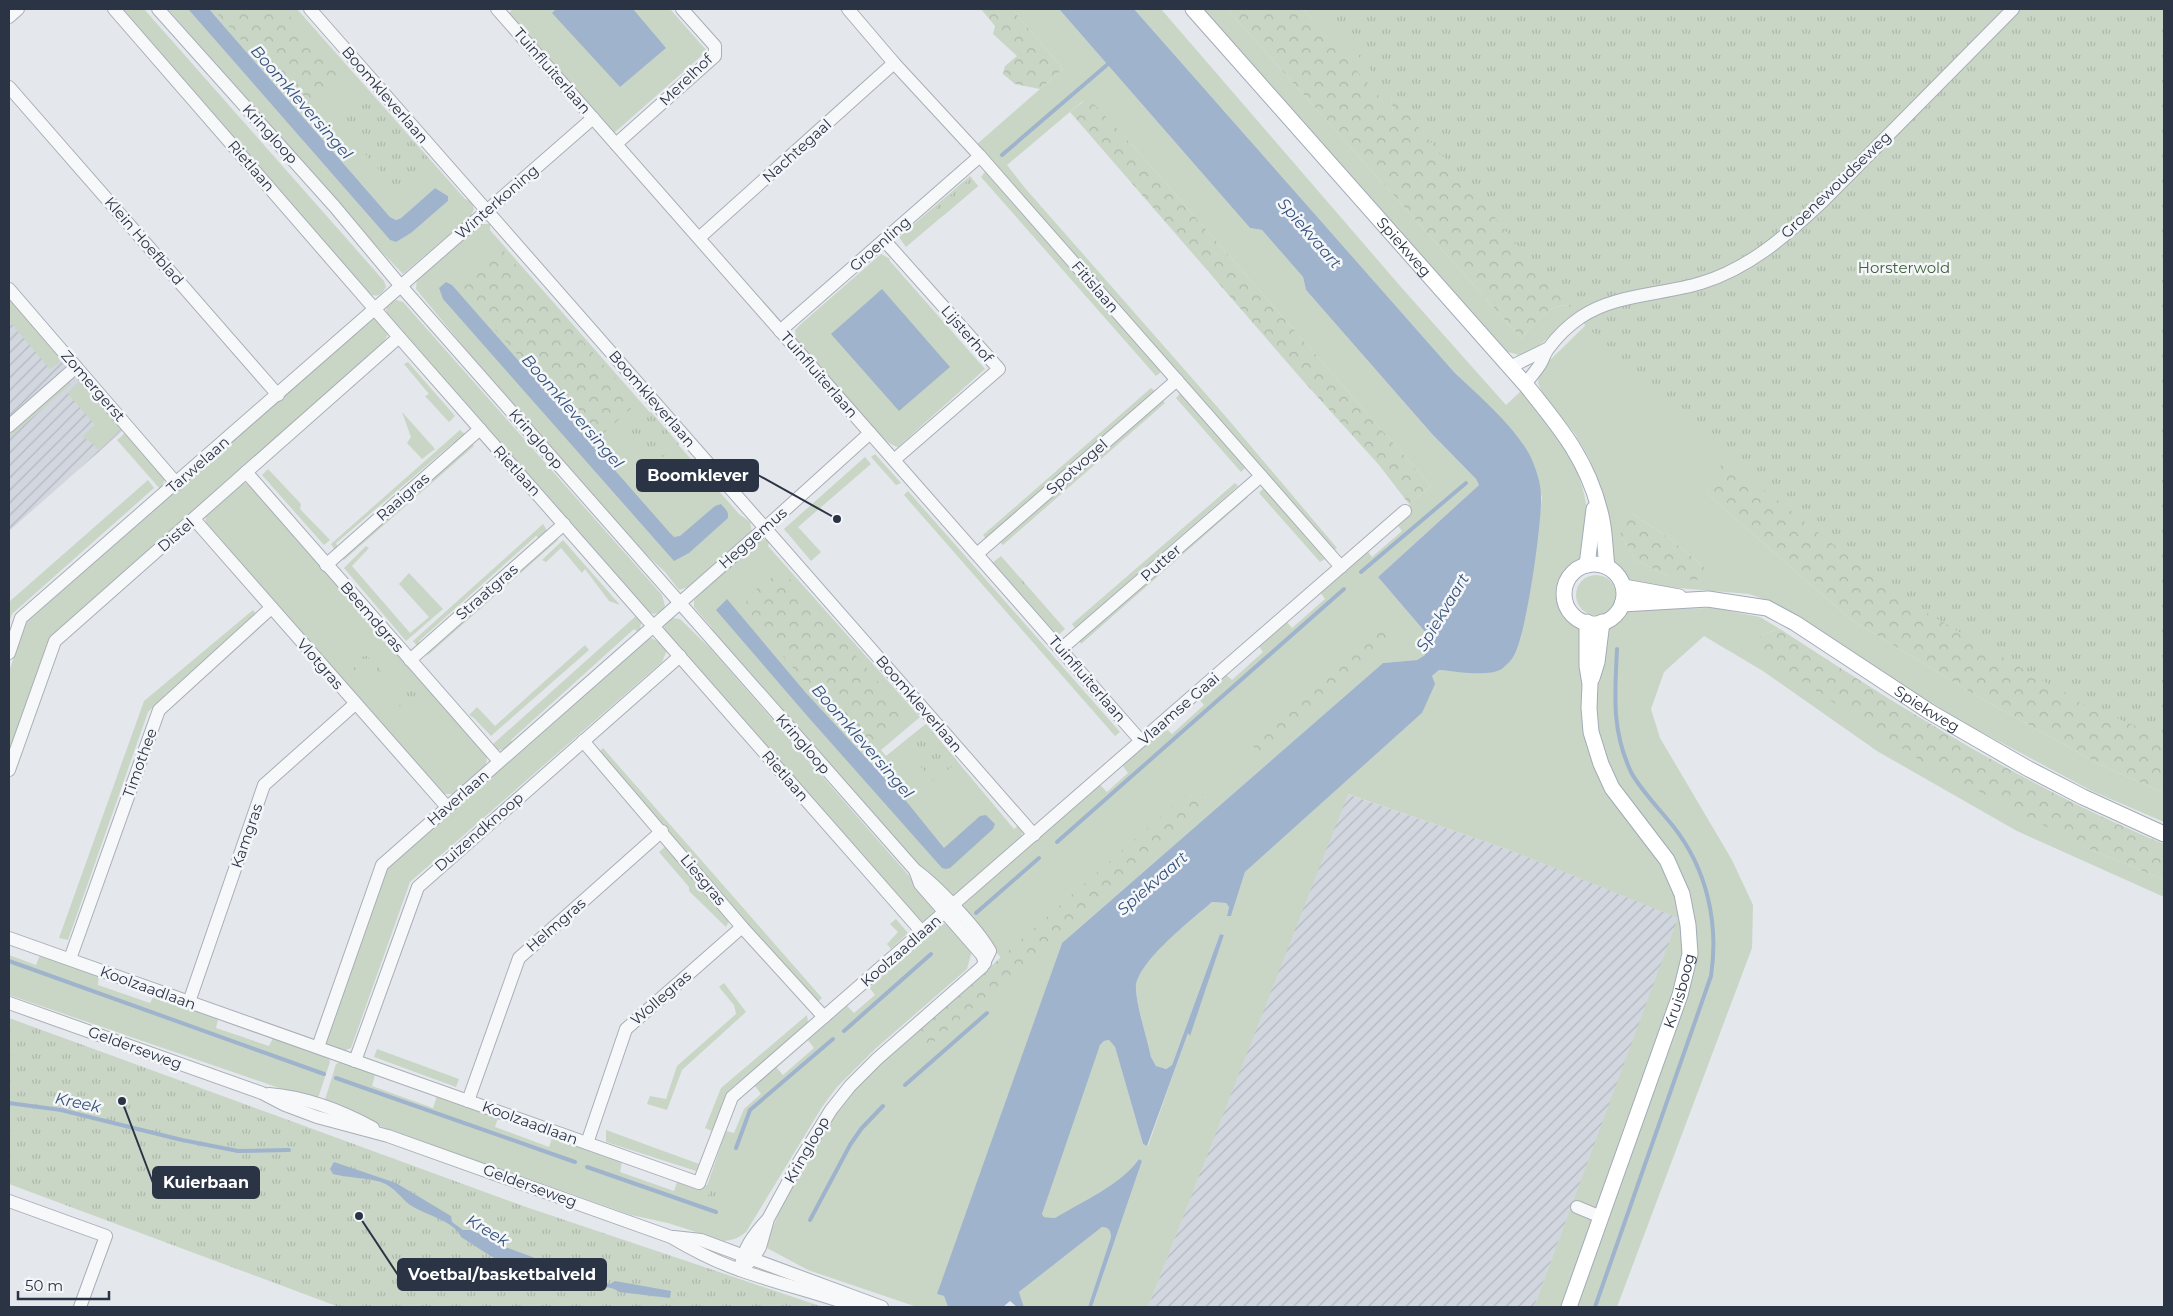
<svg xmlns="http://www.w3.org/2000/svg" width="2173" height="1316" font-family="Montserrat,sans-serif">
<style>
.industrial{fill:url(#industrial-furrows)}
.grass{fill:#c9d6c5;fill-rule:evenodd}
.forest{fill:url(#forest-crowns)}
.park{fill:url(#park-tufts)}
.water{fill:#9fb4cc}
.lines{fill:none;stroke-linecap:round;stroke-linejoin:round}
.stream{stroke:#9fb4cc;stroke-width:4}
.minor-casing{stroke:#a9aeb7;stroke-width:14}
.major-casing{stroke:#a3abb8;stroke-width:17}
.minor{stroke:#f7f8fa;stroke-width:12}
.major{stroke:#fff;stroke-width:15}
.labels{text-anchor:middle;stroke-width:5;stroke-linejoin:round;paint-order:stroke}
.street-label{font-size:15px;fill:#2b3445;stroke:#f4f6f9}
.park-label{font-size:15px;fill:#3f6138;stroke:#f4f6f9}
.water-label{font-size:16px;font-style:italic;fill:#34527a;stroke:#f4f6f9}
.leader{fill:none;stroke:#2b3445;stroke-width:2}
.callout-dot{fill:#2b3445;stroke:#f4f6f9;stroke-width:2}
.callout{fill:#2b3445;stroke:#2b3445;stroke-width:2}
.callout-label{font-size:16px;text-anchor:middle;font-weight:bold;fill:#fff}
</style>
<defs>
<pattern id="industrial-furrows" width="10" height="10" patternUnits="userSpaceOnUse" patternTransform="scale(1.25)"><rect width="10" height="10" fill="#d2d6de"/><path d="M-1 1l2-2M0 10L10 0M9 11l2-2" fill="none" stroke="#b4b8c0"/></pattern>
<pattern id="forest-crowns" width="20" height="18" patternUnits="userSpaceOnUse" patternTransform="scale(1.25)"><rect width="20" height="18" fill="#c9d6c5"/><path d="M2 6a3 3 0 1 1 6 0M12 15a3 3 0 1 1 6 0" fill="none" stroke="#adb8ab"/></pattern>
<pattern id="park-tufts" width="24" height="20" patternUnits="userSpaceOnUse" patternTransform="scale(1.25)"><rect width="24" height="20" fill="#c9d6c5"/><path d="M3 7l-1-3M5 7V3M7 7l1-3M15 17l-1-3M17 17v-4M19 17l1-3" fill="none" stroke="#adb8ab"/></pattern>
</defs>
<rect width="100%" height="100%" fill="#e4e7ec"/>
<!-- industrial -->
<g class="industrial">
<path d="M9,291L127,427L9,531Z"/>
<path d="M1347,794L1512,851L1679,918L1534,1307H1148Z"/>
</g>
<!-- grass -->
<g class="grass">
<path d="M119,9H144L384,281L386,287C381,296 377,297 368,294Z"/>
<path d="M168,9H188L390,240L396,241L411,233L448,201V196L435,188L401,218L396,220L390,217L209,9H297L465,199L471,201L474,209L471,216L403,274L332,200Z"/>
<path d="M513,9H670L707,51L614,133L509,13Z"/>
<path d="M1012,9H1059L1250,228L1262,230L1303,277L1306,290L1432,434L1476,479L1479,485L1378,577L1426,633L1425,655L1417,660L1383,663L1062,943L938,1294L944,1296L948,1307H917L808,1270L767,1248L769,1237L782,1205L838,1109L875,1068L1001,958L962,908L965,903L1099,784L1107,792L1128,773L1122,765L1164,727L1172,734L1204,705L1198,698L1225,674L1232,680L1263,652L1258,645L1286,621L1292,628L1325,599L1319,590L1366,549L1372,557L1402,531L1396,523L1410,512L1409,504L1431,486L1125,137L1083,101L1007,165L1025,188L1227,418L1337,548L1333,551L976,145L1063,69Z"/>
<path d="M1134,9H1161L1401,287L1506,405L1521,391C1552,427 1583,463 1587,512C1588,522 1585,548 1582,557C1580,564 1569,570 1564,577C1555,591 1565,624 1583,628C1590,630 1599,628 1606,628L1625,610L1714,608L1760,617L1780,629L1761,635L2087,848L2164,880V897L2017,831L1877,751L1763,671L1704,636L1664,672L1651,709L1660,738L1732,860L1753,905L1752,948L1617,1307H1534L1678,918L1512,851L1348,794L1148,1307H1092L1142,1161L1139,1159C1122,1184 1081,1202 1055,1218L1044,1217L1042,1214L1083,1090L1100,1045L1104,1041L1109,1040L1115,1047L1143,1144L1148,1146L1188,1032L1190,1035L1224,935L1220,934L1172,1065L1165,1069L1156,1066L1151,1057C1147,1037 1137,1009 1136,989C1134,964 1194,918 1212,902L1226,903L1229,907L1227,916H1231L1245,872L1422,713L1432,676L1439,670L1485,673L1520,639L1530,592L1542,497L1522,443L1486,403L1454,372Z"/>
<path d="M1203,9H1227L1521,338C1540,320 1550,299 1579,307L1659,242L1534,350L1522,356L1505,351Z"/>
<path d="M1303,9H1375L1385,33L1393,113Z"/>
<path d="M985,172L1161,372L1156,376L981,177Z"/>
<path d="M970,176L978,186L906,247L899,237Z"/>
<path d="M480,224H490V230L739,514L750,522L752,532L688,587L679,590L665,572L638,547L472,357L416,289L417,278Z"/>
<path d="M881,254L890,259L889,260L985,369L898,447C885,445 865,417 856,407L853,408L822,373L824,370L796,338L795,330L801,324Z"/>
<path d="M9,298L59,354L60,362L50,369L9,321Z"/>
<path d="M396,300L403,302L662,595L665,606L661,612L654,614L646,611L387,316L386,309L389,302Z"/>
<path d="M373,318L384,325L388,334L384,342L50,637L9,751V671L27,622L366,322Z"/>
<path d="M1593,318L1796,346L1706,493L1850,619L1972,693L2099,764L2164,793V822L2092,791L1972,727L1898,683L1775,603L1749,594L1630,584L1612,564L1599,484L1589,458L1575,434L1542,393L1538,383L1539,374L1547,363ZM1631,513L1669,538L1708,570L1673,578L1636,561L1621,535Z"/>
<path d="M408,362L455,416L449,422L425,396L429,394L404,364Z"/>
<path d="M68,381L71,384L9,438V434Z"/>
<path d="M81,381L122,428L99,451L92,443L82,437L95,425L67,393Z"/>
<path d="M1151,388L1155,391L987,540L983,535Z"/>
<path d="M1181,393L1245,468L1241,472L1176,398Z"/>
<path d="M1161,398L1165,403L1003,545L999,541Z"/>
<path d="M402,412L435,449L422,459L407,443L411,437Z"/>
<path d="M460,430L467,436L457,445L453,443L336,543L338,548L335,550L331,544Z"/>
<path d="M126,432L163,475L165,480L160,489L117,440Z"/>
<path d="M472,443L474,446L344,560L341,558Z"/>
<path d="M875,454L901,483L896,485L871,457Z"/>
<path d="M865,457L871,464L798,527L821,552L811,561L784,529Z"/>
<path d="M268,469L301,504L300,509L330,540L324,545L262,475Z"/>
<path d="M148,480L154,488L12,614L9,623V602Z"/>
<path d="M242,482L249,484L487,756L486,766L454,794H444L438,789L206,526L205,514Z"/>
<path d="M1235,483L1238,486L1075,628L1072,624Z"/>
<path d="M1264,488L1325,559L1320,562L1259,493Z"/>
<path d="M908,491L1120,732L1115,736L904,495Z"/>
<path d="M1244,493L1248,497L1081,644L1079,640Z"/>
<path d="M543,524L548,532L541,539L536,536L419,641L421,644L418,647L413,641Z"/>
<path d="M556,538L558,540L428,655L425,652Z"/>
<path d="M765,539L769,542L768,546L920,717L881,750L886,756L926,724L1014,829L1019,825L1023,831L1021,839L954,896L950,895L922,869L720,642L711,627L694,607V600L699,595L758,541Z"/>
<path d="M563,540L620,605L609,601L585,569L582,573L561,548L546,562L542,560Z"/>
<path d="M366,546L369,548L352,566L410,633L429,617L399,584L409,573L443,609L406,641L344,568Z"/>
<path d="M1001,556L1065,629L1056,637L991,564Z"/>
<circle cx="1596" cy="595" r="20"/>
<path d="M253,610L257,615L165,695L148,712L68,940L59,938L144,701Z"/>
<path d="M637,615L642,620L639,633L634,629L511,740L513,743L506,749L498,750L492,745Z"/>
<path d="M672,618L680,619L710,648L932,902L934,912L931,920L922,922L915,918L664,629L665,623Z"/>
<path d="M651,638L663,644L667,650L662,662L410,882L351,1048L341,1052L326,1044V1039L387,868L645,641Z"/>
<path d="M585,645L589,650L491,736L474,718L469,715L477,707L495,726Z"/>
<path d="M603,748L822,998L817,1003L598,753Z"/>
<path d="M667,845L730,919L726,927L689,891V887L659,852Z"/>
<path d="M896,919L908,933L891,949L887,944L898,932L890,924Z"/>
<path d="M942,923L951,925L972,951L967,969L875,1049L837,1087L822,1107L746,1232C739,1238 733,1240 724,1241L668,1223L631,1215L385,1128L324,1103L336,1064L340,1062L375,1075L372,1086L433,1108L437,1096L498,1118L495,1127L549,1147L552,1138L622,1162L620,1172L674,1191L677,1182C688,1186 701,1194 708,1183L726,1131L734,1133L744,1109L761,1094L755,1086L776,1067L783,1075L814,1048L808,1040L847,1006L854,1013L875,995L869,987Z"/>
<path d="M9,955L36,965L40,955L99,975L98,985L150,1003L154,996L218,1019L216,1028L269,1046L273,1038L329,1058L330,1062L317,1101L9,995Z"/>
<path d="M724,983L746,1012L682,1070L667,1110L647,1104L650,1096L666,1099L677,1066L736,1014L734,1005L719,987Z"/>
<path d="M807,1015L808,1022L728,1091L712,1131L705,1128L721,1088Z"/>
<path d="M377,1049L459,1079L456,1087L374,1057Z"/>
<path d="M606,1130L699,1164L696,1171L606,1142Z"/>
<path d="M1102,1227L1107,1228L1110,1231L1111,1237L1088,1307H1024L1019,1292Z"/>
</g>
<!-- forest -->
<g class="forest">
<path d="M213,9H284L339,73L301,106Z"/>
<path d="M981,9H1012L1063,69L1040,89L1015,84L1003,74L1005,66L1017,56L993,34L995,26Z"/>
<path d="M1227,9H1303L1393,112L1390,88L1565,9H1968L1579,307C1550,299 1540,320 1521,338Z"/>
<path d="M1084,101L1092,102L1125,137L1431,486L1409,504L1379,465L1305,383L1070,112Z"/>
<path d="M503,250L637,403L594,442L462,292L464,284Z"/>
<path d="M1746,444L2164,681V793L2099,764L1972,693L1850,619L1706,493L1724,460Z"/>
<path d="M1631,513L1669,538L1708,570L1707,578L1695,580L1673,578L1636,561L1621,535L1620,522Z"/>
<path d="M783,571L901,708L906,720L874,747L858,743L762,632L745,610L747,598L763,583Z"/>
<path d="M1383,622L1397,638L1259,754L1250,742Z"/>
<path d="M1780,629C1903,709 2028,788 2164,844V880L2087,848L1924,763L1755,650L1761,635Z"/>
<path d="M1195,786L1209,802L927,1048L913,1035Z"/>
</g>
<!-- park -->
<g class="park">
<path d="M1319,9H2164V738L2081,703L1898,596L1732,464L1585,325Z"/>
<path d="M365,88L429,159L395,188L332,116Z"/>
<path d="M971,178L978,186L943,216L936,208Z"/>
<path d="M651,412L679,444L654,464L627,433Z"/>
<path d="M1021,579L1044,606L1040,609L1035,608L1034,602H1029L1024,598L1022,588L1016,586V582Z"/>
<path d="M367,656L391,681L385,686L355,671L353,667L358,657Z"/>
<path d="M409,675L427,695L416,703L412,712L399,706L406,693L399,684Z"/>
<path d="M926,724L958,762L933,781L901,744Z"/>
<path d="M9,1018L526,1207L823,1307H339L9,1184Z"/>
<circle cx="717" cy="1197" r="9"/>
</g>
<!-- water -->
<g class="water">
<path d="M188,9H209L390,217L396,220L401,218L435,188L448,196V201L411,233L396,242L390,240Z"/>
<path d="M556,9H633L666,48L620,87L552,13Z"/>
<path d="M1059,9H1134L1454,372C1478,395 1519,430 1532,460C1537,472 1541,484 1541,497C1542,522 1526,639 1513,657C1511,661 1506,665 1503,668C1490,678 1455,671 1439,670L1432,676L1435,684L1422,713L1245,872L1231,916H1227L1229,907L1226,903L1212,902C1194,918 1134,964 1136,989C1137,1009 1147,1037 1151,1057L1156,1066L1166,1069L1172,1065L1220,934L1224,935L1190,1036L1188,1033L1147,1146L1143,1144L1115,1047L1109,1040L1104,1041L1100,1045L1042,1214L1044,1217L1055,1218C1081,1202 1122,1184 1139,1159L1142,1161L1092,1307H1088L1111,1237L1110,1231L1107,1228L1102,1227L1019,1292L1024,1307H1017L1010,1301L1003,1307H948L944,1296L937,1294L1062,943L1383,663L1417,660L1425,655L1426,633L1378,577L1479,485L1476,479L1432,434L1306,290L1303,277L1262,230L1250,228Z"/>
<path d="M446,282L452,285L670,533L674,537L680,536L715,506L721,504C725,509 729,511 728,518L689,553L674,561L443,299L439,288Z"/>
<path d="M882,289L950,367L899,411L831,334Z"/>
<path d="M727,599L806,693L906,801L944,848L980,816L986,815L995,824L993,829L950,868L946,869L942,868L809,718L716,610Z"/>
<path d="M334,1162L396,1183L451,1216L452,1222L463,1230H472L505,1247L600,1282L610,1284L615,1281L671,1291L670,1298L619,1292C610,1284 587,1287 574,1285C553,1280 531,1274 511,1266C493,1259 477,1247 461,1237C455,1221 425,1215 410,1205C401,1198 394,1187 383,1183C372,1178 348,1178 333,1174L330,1169Z"/>
</g>
<g class="lines">
<!-- stream -->
<g class="stream">
<path d="M1002,155L1108,64"/>
<path d="M1361,572L1466,483"/>
<path d="M1057,842L1344,589"/>
<path d="M976,913L1039,858"/>
<path d="M9,961L324,1074"/>
<path d="M844,1031L931,954"/>
<path d="M336,1078L575,1162"/>
<path d="M905,1085L987,1013"/>
<path d="M9,1103L61,1110L182,1140L238,1151L289,1150"/>
<path d="M736,1148L750,1110L833,1039"/>
<path d="M587,1167L716,1212"/>
<path d="M810,1220L850,1145L861,1129L883,1106"/>
<path d="M1595,1307L1711,976C1719,923 1707,869 1673,826C1661,811 1639,788 1631,772C1611,729 1615,694 1617,649"/>
</g>
<!-- minor casing -->
<g class="minor-casing">
<g id="minor">
<path d="M114,9L399,337L922,932"/>
<path d="M158,9L335,207L400,285L915,870C936,885 977,928 990,951L982,967L877,1059L850,1086L831,1110L799,1162L768,1219L760,1247L753,1259L740,1270C743,1249 753,1235 768,1219"/>
<path d="M310,9L1034,835"/>
<path d="M497,9L1141,741"/>
<path d="M848,9L894,63L980,156L1341,567"/>
<path d="M9,17L18,9"/>
<path d="M9,87L278,395"/>
<path d="M616,144L715,56V46L682,9"/>
<path d="M699,238L894,63"/>
<path d="M884,240L999,369L894,460"/>
<path d="M9,289L177,484"/>
<path d="M780,331L980,156"/>
<path d="M1510,367L1547,349"/>
<path d="M1525,384C1530,378 1535,372 1539,366C1543,361 1544,354 1548,349C1556,338 1569,325 1581,317C1615,294 1662,295 1701,283C1748,269 1786,236 1821,203L2013,9"/>
<path d="M9,426L76,367"/>
<path d="M246,472L499,761"/>
<path d="M194,519L447,807"/>
<path d="M977,554L1177,380"/>
<path d="M326,565L480,429"/>
<path d="M1061,649L1261,476"/>
<path d="M9,653L21,618L593,118"/>
<path d="M410,660L564,524"/>
<path d="M583,741L742,927L824,1017"/>
<path d="M9,770L55,641L399,337"/>
<path d="M915,870L920,884L982,955L985,963"/>
<path d="M9,938L699,1183L732,1097L1405,511"/>
<path d="M70,959L159,710L271,608"/>
<path d="M189,1002L264,785L355,704"/>
<path d="M9,1003L262,1093L285,1105L317,1117L388,1136L671,1237C693,1250 716,1262 740,1270C779,1284 819,1293 857,1307"/>
<path d="M318,1047L382,865L765,528L870,433"/>
<path d="M355,1061L418,887L680,656"/>
<path d="M269,1094C305,1097 342,1111 373,1128"/>
<path d="M468,1101L519,958L662,831"/>
<path d="M587,1143L626,1029L742,927"/>
<path d="M9,1201L106,1236L80,1307"/>
<path d="M1577,1207L1601,1217"/>
<path d="M674,1237L701,1240L882,1307"/>
</g>
</g>
<!-- major casing -->
<g class="major-casing">
<g id="major">
<path id="s1" d="M1193,9L1525,384C1561,428 1590,463 1602,520C1605,535 1605,551 1607,567"/>
<circle cx="1594" cy="594" r="30"/>
<path d="M1587,565L1594,509"/>
<path d="M1624,587L1679,597"/>
<path id="s2" d="M1622,604L1708,599L1767,608L1795,623L1930,712L2027,768L2083,797L2164,834"/>
<path d="M1592,678L1597,662L1602,622"/>
<path id="s3" d="M1569,1307L1680,995L1690,954L1688,925L1682,894L1667,860L1612,788L1601,764L1591,732L1589,708L1590,684L1587,666V622"/>
</g>
</g>
<!-- minor -->
<use href="#minor" class="minor"/>
<!-- major -->
<use href="#major" class="major"/>
</g>
<g class="labels">
<!-- street labels -->
<g class="street-label">
<text transform="translate(552 71) rotate(49)" y="5">Tuinfluiterlaan</text>
<text transform="translate(686 80) rotate(-44)" y="5">Merelhof</text>
<text transform="translate(385 95) rotate(49)" y="5">Boomkleverlaan</text>
<text transform="translate(270 134) rotate(48)" y="5">Kringloop</text>
<text transform="translate(797 151) rotate(-42)" y="5">Nachtegaal</text>
<text transform="translate(251 166) rotate(49)" y="5">Rietlaan</text>
<text transform="translate(1836 185) rotate(-44)" y="5">Groenewoudseweg</text>
<text transform="translate(497 202) rotate(-41)" y="5">Winterkoning</text>
<text transform="translate(144 241) rotate(49)" y="5">Klein Hoefblad</text>
<text transform="translate(880 244) rotate(-41)" y="5">Groenling</text>
<text dy="5" stroke="none"><textPath href="#s1" startOffset="318">Spiekweg</textPath></text>
<text transform="translate(1095 287) rotate(49)" y="5">Fitislaan</text>
<text transform="translate(967 334) rotate(49)" y="5">Lijsterhof</text>
<text transform="translate(819 375) rotate(49)" y="5">Tuinfluiterlaan</text>
<text transform="translate(93 386) rotate(49)" y="5">Zomergerst</text>
<text transform="translate(652 399) rotate(49)" y="5">Boomkleverlaan</text>
<text transform="translate(536 439) rotate(49)" y="5">Kringloop</text>
<text transform="translate(198 465) rotate(-41)" y="5">Tarwelaan</text>
<text transform="translate(1077 467) rotate(-41)" y="5">Spotvogel</text>
<text transform="translate(517 471) rotate(48)" y="5">Rietlaan</text>
<text transform="translate(403 497) rotate(-41)" y="5">Raaigras</text>
<text transform="translate(176 535) rotate(-41)" y="5">Distel</text>
<text transform="translate(753 538) rotate(-41)" y="5">Heggemus</text>
<text transform="translate(1161 563) rotate(-41)" y="5">Putter</text>
<text transform="translate(487 592) rotate(-41)" y="5">Straatgras</text>
<text transform="translate(372 617) rotate(49)" y="5">Beemdgras</text>
<text transform="translate(320 664) rotate(49)" y="5">Vlotgras</text>
<text transform="translate(1087 679) rotate(49)" y="5">Tuinfluiterlaan</text>
<text transform="translate(919 704) rotate(49)" y="5">Boomkleverlaan</text>
<text transform="translate(1179 709) rotate(-41)" y="5">Vlaamse Gaai</text>
<text dy="5" stroke="none"><textPath href="#s2" startOffset="335">Spiekweg</textPath></text>
<text transform="translate(803 744) rotate(49)" y="5">Kringloop</text>
<text transform="translate(140 763) rotate(-70)" y="5">Timothee</text>
<text transform="translate(785 776) rotate(49)" y="5">Rietlaan</text>
<text transform="translate(458 798) rotate(-41)" y="5">Haverlaan</text>
<text transform="translate(479 832) rotate(-41)" y="5">Duizendknoop</text>
<text transform="translate(247 836) rotate(-71)" y="5">Kamgras</text>
<text transform="translate(703 880) rotate(50)" y="5">Liesgras</text>
<text transform="translate(556 925) rotate(-41)" y="5">Helmgras</text>
<text transform="translate(901 951) rotate(-41)" y="5">Koolzaadlaan</text>
<text transform="translate(148 988) rotate(20)" y="5">Koolzaadlaan</text>
<text dy="5" stroke="none"><textPath href="#s3" startOffset="335">Kruisboog</textPath></text>
<text transform="translate(661 998) rotate(-41)" y="5">Wollegras</text>
<text transform="translate(135 1048) rotate(20)" y="5">Gelderseweg</text>
<text transform="translate(530 1123) rotate(20)" y="5">Koolzaadlaan</text>
<text transform="translate(807 1150) rotate(-60)" y="5">Kringloop</text>
<text transform="translate(530 1186) rotate(20)" y="5">Gelderseweg</text>
</g>
<!-- park labels -->
<g class="park-label">
<text x="1904" y="273">Horsterwold</text>
</g>
<!-- water labels -->
<g class="water-label">
<text transform="translate(302 102) rotate(49)" y="6">Boomkleversingel</text>
<text transform="translate(1310 233) rotate(49)" y="6">Spiekvaart</text>
<text transform="translate(573 411) rotate(49)" y="6">Boomkleversingel</text>
<text transform="translate(1442 612) rotate(-59)" y="6">Spiekvaart</text>
<text transform="translate(863 741) rotate(49)" y="6">Boomkleversingel</text>
<text transform="translate(1152 883) rotate(-41)" y="6">Spiekvaart</text>
<text transform="translate(78 1102) rotate(12)" y="6">Kreek</text>
<text transform="translate(488 1230) rotate(31)" y="6">Kreek</text>
</g>
</g>
<!-- callouts -->
<path class="leader" d="M837 519L758 475M122 1101L153 1183M359 1216L398 1275"/>
<g class="callout-dot">
<circle cx="837" cy="519" r="5"/>
<circle cx="122" cy="1101" r="5"/>
<circle cx="359" cy="1216" r="5"/>
</g>
<g class="callout">
<rect x="637" y="460" width="121" height="31" rx="5"/>
<rect x="153" y="1167" width="106" height="31" rx="5"/>
<rect x="398" y="1259" width="208" height="31" rx="5"/>
</g>
<g class="callout-label">
<text x="698" y="481">Boomklever</text>
<text x="206" y="1188">Kuierbaan</text>
<text x="502" y="1280">Voetbal/basketbalveld</text>
</g>
<!-- border -->
<rect width="2173" height="1316" fill="none" stroke="#2b3445" stroke-width="20"/>
<!-- scale -->
<path d="M18 1291v8h91v-8" fill="none" stroke="#2b3445" stroke-width="2.5"/>
<text x="25" y="1291" font-size="15" fill="#2b3445" stroke="#f4f6f9" stroke-width="4" paint-order="stroke">50 m</text>
</svg>
